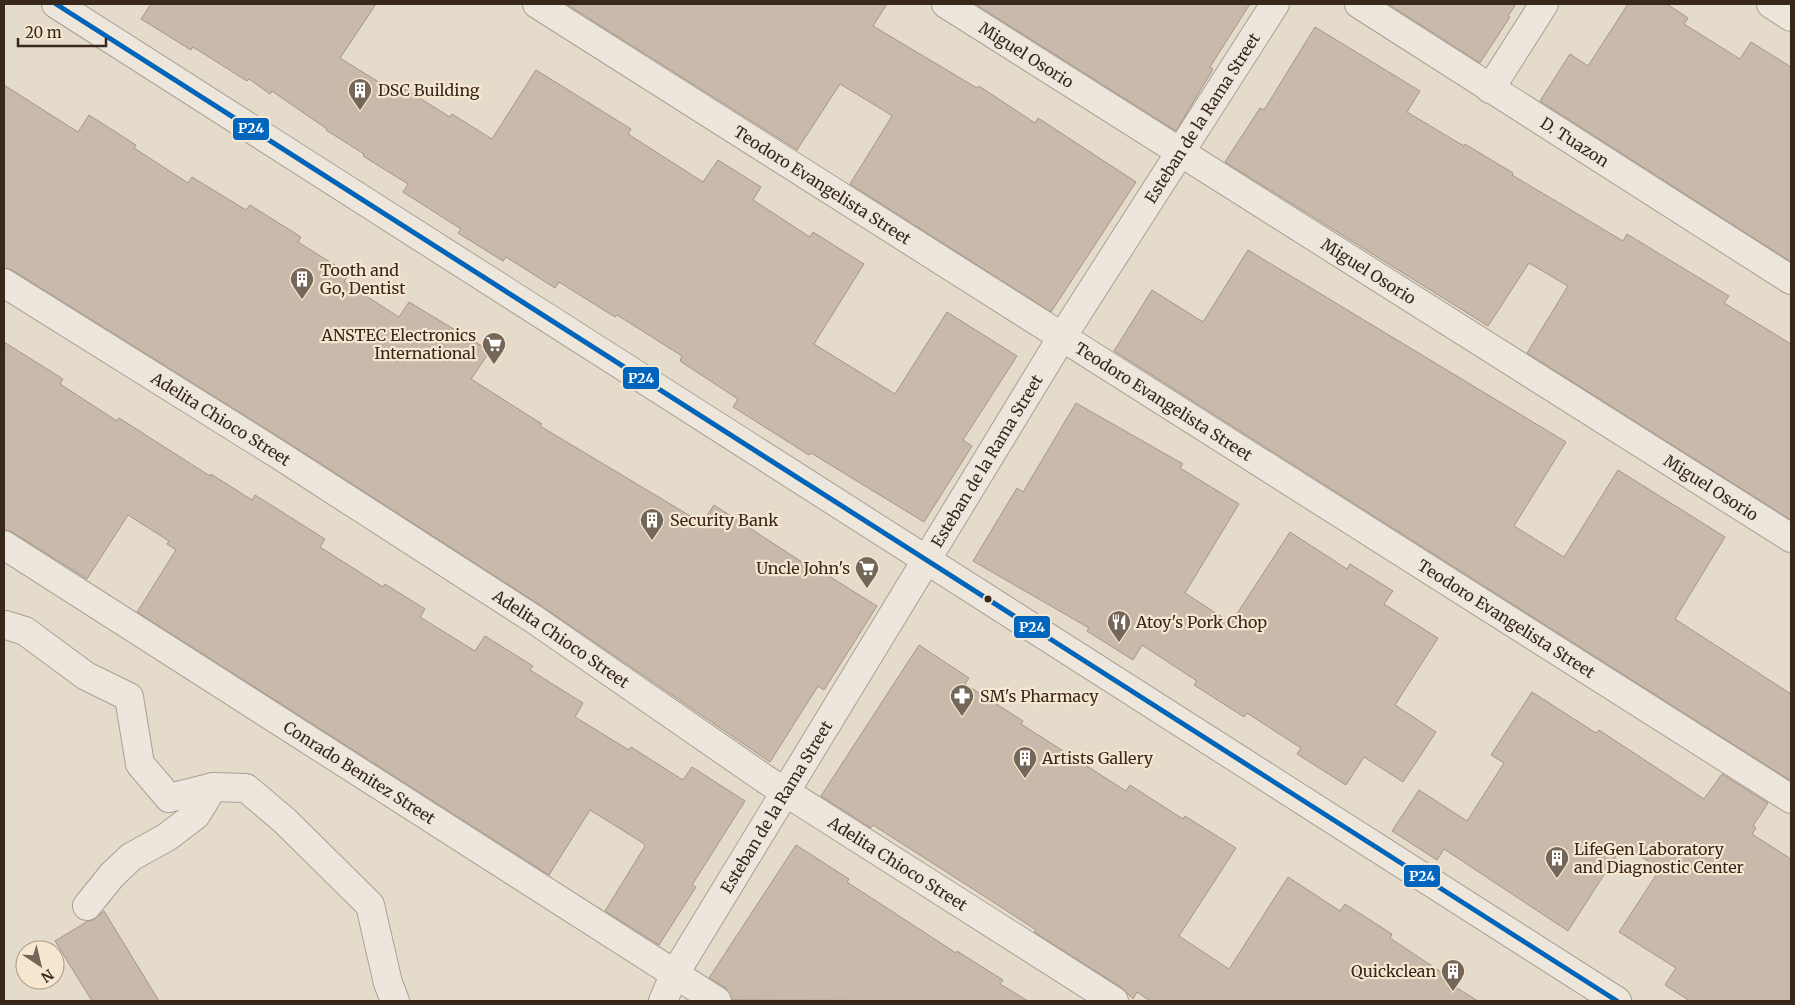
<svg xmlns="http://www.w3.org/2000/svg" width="1795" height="1005" font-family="Merriweather,serif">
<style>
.building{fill:#c8b9ab;stroke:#a4968a}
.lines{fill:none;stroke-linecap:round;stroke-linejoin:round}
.minor-casing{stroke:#a9a094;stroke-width:30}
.minor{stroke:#ece6dd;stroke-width:28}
.bus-1-casing{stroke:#f6e8d0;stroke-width:9}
.bus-1{stroke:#0065bd;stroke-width:5}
.bus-dot{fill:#38281c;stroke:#f6e8d0;stroke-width:2}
.labels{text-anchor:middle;stroke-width:4.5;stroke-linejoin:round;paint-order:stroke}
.street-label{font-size:16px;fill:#38281c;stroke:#f6e8d0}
.poi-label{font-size:16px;fill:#38281c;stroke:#f6e8d0;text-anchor:start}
.line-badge{stroke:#f6e8d0;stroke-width:2}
.badge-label{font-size:14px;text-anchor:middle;font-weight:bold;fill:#fff}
</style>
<rect width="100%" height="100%" fill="#e4dbca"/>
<!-- building -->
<g class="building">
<path d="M151,4H376L340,58L401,96L405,89L450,117L452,114L492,139L536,70L631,129L628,134L703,182L718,160L761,187L753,200L810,237L813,232L864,264L814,344L895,394L947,312L1017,356L963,440L972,446L924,522L811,453L809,455L733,407L738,399L680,361L682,356L617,315L615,317L559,282L555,288L506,257L503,261L458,233L461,229L403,192L408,184L363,156L364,154L326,130L327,129L272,91L270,94L249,79L247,81L193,47L191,50L141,19Z"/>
<path d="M566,4H887L873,26L977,88L979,86L1035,123L1038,118L1136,182L1051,312L850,184L892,116L883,110L840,84L797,150Z"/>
<path d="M975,4H1250L1210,67L1213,69L1176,131Z"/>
<path d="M1388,4H1516L1508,16L1510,17L1480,63Z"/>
<path d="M1628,4H1667L1688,18L1684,24L1740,59L1751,42L1791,67V262L1540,101L1570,54L1588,66Z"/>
<path d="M1315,27L1420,91L1407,112L1464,146L1465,144L1513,173L1512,175L1623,241L1627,234L1729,296L1724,303L1791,344V520L1527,353L1568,286L1529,263L1488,326L1225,162L1260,108L1264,110Z"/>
<path d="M4,85L78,132L89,115L136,145L134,148L188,183L192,177L246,210L250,205L301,237L298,242L349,274L344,282L399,317L409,302L490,351L471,379L542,424L540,426L702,523L714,505L822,575L824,573L877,606L824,690L818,686L770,762L543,607L287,442L12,270L4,268Z"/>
<path d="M1248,250L1566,442L1514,526L1564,557L1618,470L1725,537L1675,619L1791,694V781L1114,351L1152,290L1203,322Z"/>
<path d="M4,342L63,379L60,384L117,421L119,418L210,476L211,474L252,500L255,495L325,539L320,547L383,587L385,584L425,609L420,617L475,651L485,636L533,666L530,670L583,703L575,717L629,750L631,747L683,780L692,767L745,801L692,885L696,887L659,945L605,911L645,846L643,843L590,810L549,875L137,612L176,550L167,544L169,541L128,515L87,579L12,532L4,530Z"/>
<path d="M1076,403L1183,464L1180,468L1239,504L1185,593L1231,623L1290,532L1347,569L1350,564L1393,591L1384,604L1438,638L1395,705L1436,732L1403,782L1364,757L1346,785L1297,754L1301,748L1247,713L1244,717L1194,685L1197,681L1142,645L1133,660L1087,631L1089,628L973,561L1017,488L1023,492Z"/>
<path d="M919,645L969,678L965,684L1023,721L1021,724L1126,791L1130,785L1183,819L1185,816L1236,848L1179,936L1229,969L1288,877L1340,911L1345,904L1392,934L1390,938L1447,976L1444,980L1478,1001H1150L1137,992L1133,999L1122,988L1034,932L1036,930L987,898L873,825L871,828L821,796Z"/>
<path d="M1532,692L1596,733L1599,730L1704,799L1722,774L1768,803L1753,826L1756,828L1752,834L1791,859V1001H1690L1665,985L1676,968L1619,932L1660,869L1623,845L1568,931L1444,849L1437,860L1392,831L1419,790L1467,821L1504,763L1491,755Z"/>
<path d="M796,845L849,879L847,882L956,953L957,951L1003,980L1000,984L1028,1001L732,1000L726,988L709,978Z"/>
<path d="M104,911L159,1001H92L55,941L88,921L93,920Z"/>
</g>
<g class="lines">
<!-- minor casing -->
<g class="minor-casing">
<g id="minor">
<path d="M56,4L1617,1001"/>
<path id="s1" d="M537,4L1791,799"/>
<path id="s2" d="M946,4L1791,538"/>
<path id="s3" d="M1359,4L1791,280"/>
<path d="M1771,4L1791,17"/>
<path d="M1490,89L1544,4"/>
<path id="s4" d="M4,283L279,455L535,620L765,779L1114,1001"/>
<path id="s5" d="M4,545L717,1001"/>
<path d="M6,625L25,631L86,676L129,697L140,764L169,798L213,787L246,788L285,821L370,905L388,983L395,1001"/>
<path d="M87,906L112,875L131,857L167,837L196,815L213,787"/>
<path id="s6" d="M663,1001L674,975L1062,337L1275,4"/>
</g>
</g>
<!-- minor -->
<use href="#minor" class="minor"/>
<!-- bus-1 casing -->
<g class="bus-1-casing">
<path id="bus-1" d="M56,4L1617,1001"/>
</g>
<!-- bus-1 -->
<use href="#bus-1" class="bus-1"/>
</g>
<!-- icons -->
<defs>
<g id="building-pin" transform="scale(1.25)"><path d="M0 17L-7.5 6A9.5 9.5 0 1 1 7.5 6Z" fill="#746759" stroke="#f6e8d0"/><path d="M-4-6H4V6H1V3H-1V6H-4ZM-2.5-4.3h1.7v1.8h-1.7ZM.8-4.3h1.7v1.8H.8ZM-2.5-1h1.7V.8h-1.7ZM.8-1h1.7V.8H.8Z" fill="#fff"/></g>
<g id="supermarket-pin" transform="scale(1.25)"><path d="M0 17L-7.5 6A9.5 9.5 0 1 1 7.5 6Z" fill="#746759" stroke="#f6e8d0"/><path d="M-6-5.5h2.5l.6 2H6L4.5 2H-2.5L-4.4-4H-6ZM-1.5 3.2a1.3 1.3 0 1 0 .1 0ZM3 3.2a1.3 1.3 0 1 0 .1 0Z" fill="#fff"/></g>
<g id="restaurant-pin" transform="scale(1.25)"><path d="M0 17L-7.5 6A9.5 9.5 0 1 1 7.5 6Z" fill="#746759" stroke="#f6e8d0"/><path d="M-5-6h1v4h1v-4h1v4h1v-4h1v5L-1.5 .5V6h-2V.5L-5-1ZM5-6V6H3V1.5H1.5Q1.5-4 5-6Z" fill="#fff"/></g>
<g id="pharmacy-pin" transform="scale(1.25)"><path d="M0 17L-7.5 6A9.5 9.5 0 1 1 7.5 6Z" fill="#746759" stroke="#f6e8d0"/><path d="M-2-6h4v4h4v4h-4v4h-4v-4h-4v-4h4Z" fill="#fff"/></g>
</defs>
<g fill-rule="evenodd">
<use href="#building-pin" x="360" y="90"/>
<use href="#building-pin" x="302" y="279"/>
<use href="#supermarket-pin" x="494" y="344"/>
<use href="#building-pin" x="652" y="520"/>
<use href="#supermarket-pin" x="867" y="568"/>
<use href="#restaurant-pin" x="1119" y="622"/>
<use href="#pharmacy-pin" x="962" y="696"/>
<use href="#building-pin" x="1025" y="758"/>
<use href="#building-pin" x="1557" y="858"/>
<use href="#building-pin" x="1453" y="971"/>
</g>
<!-- markers -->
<circle class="bus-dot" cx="988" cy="599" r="4.5"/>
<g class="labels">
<!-- street labels -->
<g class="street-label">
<text dy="6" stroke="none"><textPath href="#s2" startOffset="95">Miguel Osorio</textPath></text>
<text dy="6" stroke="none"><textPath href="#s6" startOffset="1035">Esteban de la Rama Street</textPath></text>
<text dy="6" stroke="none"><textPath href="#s3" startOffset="256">D. Tuazon</textPath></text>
<text dy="6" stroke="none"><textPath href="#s1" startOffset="338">Teodoro Evangelista Street</textPath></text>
<text dy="6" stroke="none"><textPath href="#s2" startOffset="500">Miguel Osorio</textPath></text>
<text dy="6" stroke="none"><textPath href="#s1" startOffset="742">Teodoro Evangelista Street</textPath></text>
<text dy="6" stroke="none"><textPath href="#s4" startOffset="256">Adelita Chioco Street</textPath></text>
<text dy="6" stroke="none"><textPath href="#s6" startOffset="630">Esteban de la Rama Street</textPath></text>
<text dy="6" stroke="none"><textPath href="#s2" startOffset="905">Miguel Osorio</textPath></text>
<text dy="6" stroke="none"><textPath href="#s1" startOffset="1148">Teodoro Evangelista Street</textPath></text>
<text dy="6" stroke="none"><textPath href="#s4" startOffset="661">Adelita Chioco Street</textPath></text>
<text dy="6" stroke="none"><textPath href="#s5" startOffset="422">Conrado Benitez Street</textPath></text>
<text dy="6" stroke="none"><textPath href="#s6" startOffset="225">Esteban de la Rama Street</textPath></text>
<text dy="6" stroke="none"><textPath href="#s4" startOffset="1066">Adelita Chioco Street</textPath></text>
</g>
<!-- poi labels -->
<g class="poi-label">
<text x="378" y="96">DSC Building</text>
<text x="320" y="276">Tooth and<tspan x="320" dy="18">Go, Dentist</tspan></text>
<text x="476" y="341" text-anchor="end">ANSTEC Electronics<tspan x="476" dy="18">International</tspan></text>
<text x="670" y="526">Security Bank</text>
<text x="850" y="574" text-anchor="end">Uncle John's</text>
<text x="1136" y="628">Atoy's Pork Chop</text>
<text x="980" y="702">SM's Pharmacy</text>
<text x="1042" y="764">Artists Gallery</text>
<text x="1574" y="855">LifeGen Laboratory<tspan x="1574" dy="18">and Diagnostic Center</tspan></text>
<text x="1436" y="977" text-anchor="end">Quickclean</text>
</g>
</g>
<g class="line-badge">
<rect x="232" y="117" width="38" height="24" rx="5" fill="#0065bd"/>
<rect x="622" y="366" width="38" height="24" rx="5" fill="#0065bd"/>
<rect x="1013" y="615" width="38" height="24" rx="5" fill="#0065bd"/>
<rect x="1403" y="864" width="38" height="24" rx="5" fill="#0065bd"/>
</g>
<g class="badge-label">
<text x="251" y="133">P24</text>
<text x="641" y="383">P24</text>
<text x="1032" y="632">P24</text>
<text x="1422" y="881">P24</text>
</g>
<!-- border -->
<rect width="1795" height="1005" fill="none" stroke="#38281c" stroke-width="10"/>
<!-- north arrow -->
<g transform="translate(40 965) rotate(145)"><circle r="24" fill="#f6e8d0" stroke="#aa9b88"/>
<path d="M0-4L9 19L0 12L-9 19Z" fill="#746759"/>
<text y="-8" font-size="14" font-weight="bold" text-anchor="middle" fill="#38281c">N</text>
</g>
<!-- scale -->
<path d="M18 38v8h88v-8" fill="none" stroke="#38281c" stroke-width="2.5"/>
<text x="25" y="38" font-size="15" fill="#38281c" stroke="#f6e8d0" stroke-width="4" paint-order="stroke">20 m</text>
</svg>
